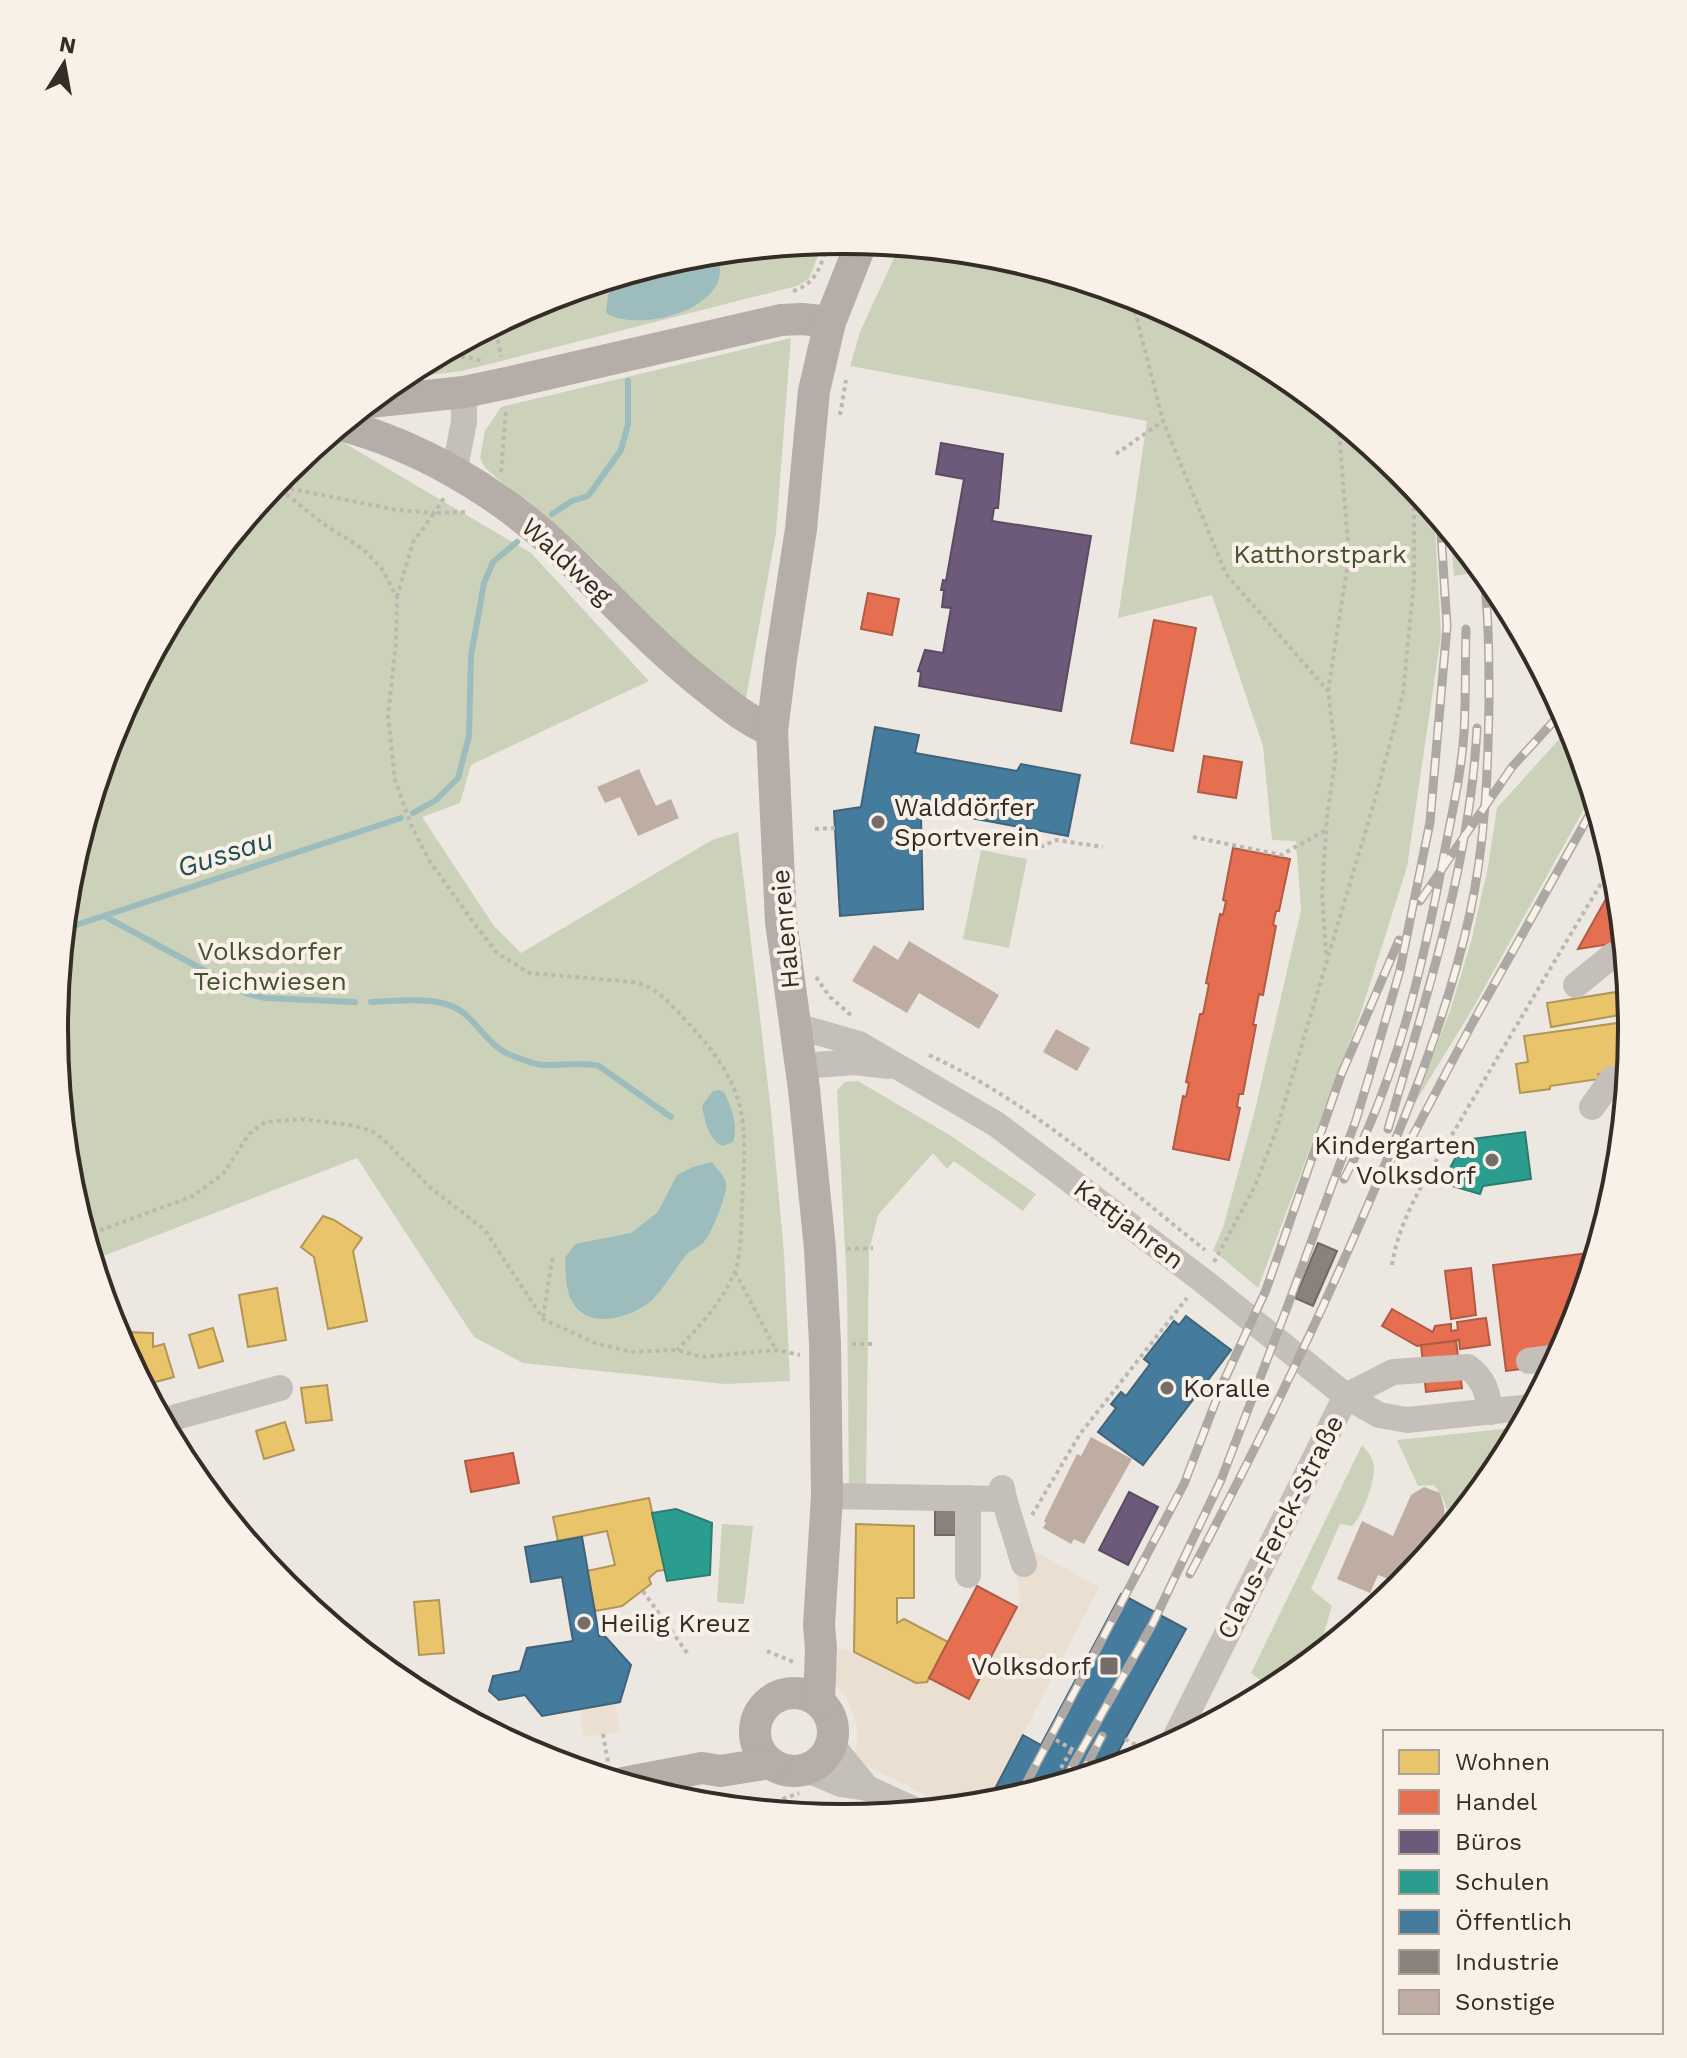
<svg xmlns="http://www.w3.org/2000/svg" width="1687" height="2058" font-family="'Work Sans',sans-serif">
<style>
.green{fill:#ccd2ba}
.plaza{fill:#eadfd0}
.water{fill:#9cbcbd}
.homes{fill:#e9c46a;stroke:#b39656;stroke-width:2}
.shops{fill:#e76f51;stroke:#b25b44;stroke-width:2}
.offices{fill:#6d597a;stroke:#5c4c61;stroke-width:2}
.schools{fill:#2a9d8f;stroke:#2e7b70;stroke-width:2}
.public{fill:#457b9d;stroke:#40637a;stroke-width:2}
.industry{fill:#8a817c;stroke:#716862;stroke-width:2}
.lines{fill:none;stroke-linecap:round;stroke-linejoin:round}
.stream{stroke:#9cbcbd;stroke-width:6}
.building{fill:#bfaca2}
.path{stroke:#beb7b1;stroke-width:4;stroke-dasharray:4 4;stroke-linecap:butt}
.minor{stroke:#c5bfb9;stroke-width:26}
.major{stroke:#b4ada8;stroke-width:32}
.rail-casing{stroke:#ada8a3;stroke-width:9}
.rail{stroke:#f9f1e7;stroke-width:6;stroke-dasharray:18;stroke-linecap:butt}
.poi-dot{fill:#766d68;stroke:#f9f1e7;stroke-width:3}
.labels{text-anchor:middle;stroke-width:8;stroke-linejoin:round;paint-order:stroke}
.park-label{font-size:26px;fill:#43532c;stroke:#f9f1e7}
.street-label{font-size:26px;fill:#362c27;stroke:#f9f1e7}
.poi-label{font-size:26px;fill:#362c27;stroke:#f9f1e7;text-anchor:start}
.water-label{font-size:28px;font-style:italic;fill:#1e5056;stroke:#f9f1e7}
.rim{fill:none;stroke:#362c27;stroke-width:4}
</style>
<rect width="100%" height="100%" fill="#ece7e0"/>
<!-- green -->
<g class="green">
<path d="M823,242L809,279L797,286L462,371L397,379L542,299L616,277L608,295L696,306C716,289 724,278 715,252Z"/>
<path d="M900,245L998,255L1146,300L1282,373L1402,471L1434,510L1441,635L1407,867L1362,1009L1258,1288L1213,1250L1223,1228L1254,1114L1301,910L1296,841L1272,840L1263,746L1212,595L1118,618L1147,421L850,366L860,332Z"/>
<path d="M791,338L776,533L745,703L677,651L597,562L485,468L480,458L485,431L501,407Z"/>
<path d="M326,437L339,440L531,553L649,681L471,765L460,803L422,817L494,926L521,953L712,840L738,832L771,1111L784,1253L790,1381L725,1384L523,1363L474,1337L357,1158L93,1260L69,1183L54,1029L69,875L114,726L187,590L286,470Z"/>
<path d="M1450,529L1475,560L1477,572L1454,576Z"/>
<path d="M1572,725L1593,793L1473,1008L1413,1106L1450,1011L1471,942L1488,867L1497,808Z"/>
<path d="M981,850L1027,859L1009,948L963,939Z"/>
<path d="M858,1081L948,1134L1036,1194L1023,1211L954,1161L947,1169L933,1153L878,1215L869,1251L866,1487H849L847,1288L837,1090L845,1082Z"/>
<path d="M1522,1427L1500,1468L1445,1535C1450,1515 1447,1501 1434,1485L1418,1486L1397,1440Z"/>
<path d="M1362,1445C1365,1449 1371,1455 1373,1461C1378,1475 1363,1516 1352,1526L1340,1524L1311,1589L1332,1606L1317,1656L1274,1690L1251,1673Z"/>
<path d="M722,1524L753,1526L744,1604L717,1602Z"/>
</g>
<!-- plaza -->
<g class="plaza">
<path d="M1032,1550L1099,1587L987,1804L953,1808L858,1761L854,1757L858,1736L856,1721L845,1694L834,1683L839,1649L854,1652L916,1683L927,1682L929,1678L969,1699L1017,1607L1021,1598L1017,1578Z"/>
<path d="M615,1703L620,1732L584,1737L580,1709Z"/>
</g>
<!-- water -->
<g class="water">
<path d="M715,252C717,257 720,265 720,270C720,313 635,332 606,313L608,295L616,277L690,255Z"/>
<path d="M719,1090L724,1092C731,1107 739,1126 733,1142L723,1146C708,1140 705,1120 702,1106L713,1091Z"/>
<path d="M712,1162C717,1170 728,1178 726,1188C725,1199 710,1238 702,1244C697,1248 692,1249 687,1254C675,1268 666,1286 653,1299C634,1317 587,1332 572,1301C565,1289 566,1271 565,1258L575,1244L631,1233L658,1212L677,1175L693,1167Z"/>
</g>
<!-- homes -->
<g class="homes">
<path d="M1616,992V994L1629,992L1631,1013L1551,1027L1547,1003Z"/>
<path d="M1632,1021L1629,1070L1598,1074L1599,1079L1550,1086V1089L1520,1093L1516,1064L1528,1062L1524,1036Z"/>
<path d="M323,1216L334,1220L362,1238L353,1251L367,1321L328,1329L314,1257L301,1247Z"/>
<path d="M277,1288L286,1340L248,1347L239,1295Z"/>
<path d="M213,1328L223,1361L199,1368L189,1335Z"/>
<path d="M126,1332L153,1333V1347L164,1344L174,1377L148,1384L144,1366H133L126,1353Z"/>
<path d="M327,1385L332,1420L306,1423L301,1388Z"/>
<path d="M285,1422L294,1450L264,1459L256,1431Z"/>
<path d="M649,1498L665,1570L657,1571L649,1578L651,1584L622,1606L595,1611L587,1571L615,1565L607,1531L558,1541L553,1517Z"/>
<path d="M856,1524L914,1526V1598H897V1623L904,1619L948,1642L927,1682L916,1683L854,1652Z"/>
<path d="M439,1600L444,1653L419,1655L414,1602Z"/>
</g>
<!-- shops -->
<g class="shops">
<path d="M868,593L899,599L892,635L861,629Z"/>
<path d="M1154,620L1196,628L1173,751L1131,743Z"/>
<path d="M1204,756L1242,762L1236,798L1198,792Z"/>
<path d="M1233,848L1290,859L1279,911H1276L1273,925L1276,926L1263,995L1259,994L1253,1025H1256L1243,1094H1239L1237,1107L1240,1108L1229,1160L1173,1149L1183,1096L1186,1097L1189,1083L1186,1082L1200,1014H1203L1209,984L1206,983L1220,914L1223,915L1226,901L1223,900Z"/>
<path d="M1619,889L1624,942L1578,949L1611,890Z"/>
<path d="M1597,1252L1573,1332L1564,1348L1530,1368L1506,1371L1493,1265Z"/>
<path d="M1471,1268L1476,1315L1451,1319L1445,1271Z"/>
<path d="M1392,1309L1433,1332L1435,1326L1451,1324V1331L1458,1330L1457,1322L1486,1318L1490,1345L1460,1349L1459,1340L1417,1346L1382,1326Z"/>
<path d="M1456,1341L1462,1388L1426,1392L1421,1345Z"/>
<path d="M513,1453L519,1483L471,1492L465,1461Z"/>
<path d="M977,1586L1017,1607L969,1699L929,1678Z"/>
</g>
<!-- offices -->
<g class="offices">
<path d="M941,443L1003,454L998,508H994L992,521L1091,536L1061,711L919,686L921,672L918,671L925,650L943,653L951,608L942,607L944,590H941L943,580L946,581L964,479L936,474Z"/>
<path d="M1129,1492L1158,1507L1128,1565L1099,1550Z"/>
</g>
<!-- schools -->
<g class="schools">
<path d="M1525,1132L1531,1179L1483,1186L1480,1194L1442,1183L1465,1140Z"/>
<path d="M676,1509L712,1523L710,1575L667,1581L652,1513Z"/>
</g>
<!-- public -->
<g class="public">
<path d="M875,727L919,735L915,753L1017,771L1021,764L1080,775L1068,836L917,808L921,816L923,909L840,916L834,811L861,807Z"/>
<path d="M1186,1316L1231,1350L1143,1465L1098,1432L1116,1408L1111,1404L1121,1392L1126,1396L1150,1364L1144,1359L1174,1321L1179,1325Z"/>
<path d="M582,1537L599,1636L604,1635L631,1665L620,1702L542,1716L525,1695L499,1700L489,1691L493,1676L520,1671L527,1648L573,1641L562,1577L531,1582L525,1547Z"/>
<path d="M1121,1594L1186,1629L1108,1770L987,1804L1023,1735L1041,1745Z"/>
</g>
<!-- industry -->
<g class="industry">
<path d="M1318,1243L1337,1251L1313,1306L1295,1298Z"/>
<rect x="935" y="1505" width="22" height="30"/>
</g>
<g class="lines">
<!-- stream -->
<g class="stream">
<path d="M552,514L572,501L588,496L621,450L628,424V381"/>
<path d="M413,813L436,800L458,778L469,736L471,656L484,583L493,562L517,542"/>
<path d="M104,916L248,994L265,998L355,1002"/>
<path d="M64,929L401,818"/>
<path d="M371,1002C400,1001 445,994 467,1016C482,1030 493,1049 513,1056C523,1060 533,1064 543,1065C562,1066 580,1061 599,1066L671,1117"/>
</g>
</g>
<!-- building -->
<g class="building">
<path d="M639,769L656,806L671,799L679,818L638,836L620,797L605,803L597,787Z"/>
<path d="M909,941L999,995L979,1029L919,993L907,1013L852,981L874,945L898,960Z"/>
<path d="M1056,1029L1090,1048L1077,1071L1043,1052Z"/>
<path d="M1091,1437L1132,1459L1084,1544L1074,1539L1071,1544L1043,1528L1046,1523L1044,1521L1077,1454L1081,1456Z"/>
<path d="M1424,1487L1440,1493L1444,1507L1445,1522L1440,1540L1404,1585L1378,1575L1370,1593L1337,1579L1362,1521L1393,1536L1411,1495Z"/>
</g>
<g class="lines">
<!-- path -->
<g class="path">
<path d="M793,291C817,284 822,263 828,241"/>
<path d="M1131,295L1163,421L1226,574L1328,691"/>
<path d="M495,324L501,357"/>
<path d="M429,359L467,357L483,361"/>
<path d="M840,415L846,380"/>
<path d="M1116,454L1163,421"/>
<path d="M501,472L506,410"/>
<path d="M274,484L322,523L363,549L382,569L397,598L396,642L388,716L395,780L411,825L429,860L473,922L497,953L529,973L632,982C658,986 672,1006 689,1024C749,1089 747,1120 742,1204C741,1225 742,1251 735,1271C725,1299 697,1329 677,1350"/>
<path d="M282,487L397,510L434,513L446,495"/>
<path d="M397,597L413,542L434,513L467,512"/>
<path d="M815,829L835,828"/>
<path d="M921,834H965L1043,846L1056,840L1103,847"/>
<path d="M1193,837L1281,855L1326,830"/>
<path d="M1326,954L1322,893L1327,817L1336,755L1328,691L1349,556L1338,419"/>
<path d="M816,977L830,997L853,1017"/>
<path d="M929,1055C1031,1102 1117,1180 1205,1250"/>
<path d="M85,1236L193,1196L223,1174L249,1134L265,1122L303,1119L351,1125L372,1131L383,1139L432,1189L484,1229L543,1319L595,1343L631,1352L677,1350L702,1357L776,1350L800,1355"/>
<path d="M847,1249L873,1248"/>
<path d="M1214,1262L1255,1186L1277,1128L1374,803L1403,694L1414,581V485"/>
<path d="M1392,1265C1400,1210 1439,1159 1466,1111C1515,1028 1564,945 1614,862"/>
<path d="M735,1272L776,1350"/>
<path d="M543,1317L553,1254"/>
<path d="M852,1344H873"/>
<path d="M1032,1515L1080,1434L1187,1298"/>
<path d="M643,1591L688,1654"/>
<path d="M767,1651L794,1662"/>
<path d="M603,1734L608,1762"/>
<path d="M1125,1739L1145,1750L1139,1760"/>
<path d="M1056,1740L1075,1751"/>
<path d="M1094,1761L1108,1769"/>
<path d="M1061,1768L1072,1749"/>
<path d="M773,1812L783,1799L799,1793"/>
</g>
<!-- minor -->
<g class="minor">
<path d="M454,473L464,422V392"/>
<path d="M1576,985L1613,955L1626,953"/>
<path d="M796,1026L859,1044L996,1124L1202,1280L1346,1396L1379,1415L1407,1420L1532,1407"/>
<path d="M801,1066L855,1062L889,1066"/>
<path d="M1592,1107L1612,1079L1628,1077"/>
<path d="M1529,1361L1559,1357"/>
<path d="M1346,1396L1393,1372L1468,1367C1485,1380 1487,1392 1491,1412"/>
<path d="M162,1421L280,1388"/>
<path d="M827,1496L1004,1499L1002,1488"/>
<path d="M1004,1499L1024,1564"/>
<path d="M968,1575V1498"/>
<path d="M831,1744L867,1788"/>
<path d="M1172,1744L1346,1396"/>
<path d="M805,1769L841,1784L867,1788L917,1811"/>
</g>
<!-- major -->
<g class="major">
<path d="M369,402L464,392L507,383L781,320L802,319L830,322"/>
<path d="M341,425C420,446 496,491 556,546C608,595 655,648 711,691C731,707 749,721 772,731"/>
<circle cx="794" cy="1732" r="39"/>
<path d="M819,1702L821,1648L819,1625L827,1496L825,1343L820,1249L804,1089L781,922L772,731L781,659L801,529L814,391L830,322L862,241"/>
<path d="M623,1783L702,1768L720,1771L770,1763"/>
</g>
<!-- rail casing -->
<g class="rail-casing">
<g id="rail">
<path d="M1420,901L1512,767L1564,710"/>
<path d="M1388,1129C1426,997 1470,865 1477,728"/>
<path d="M1392,1175L1473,1022L1596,803"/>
<path d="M1344,1179C1396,1080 1421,974 1442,865C1450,822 1461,777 1464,733C1466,698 1465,664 1466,629"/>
<path d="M1190,1574C1256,1449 1318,1323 1373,1193C1412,1102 1449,1009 1470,913C1485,844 1488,773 1489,702C1489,658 1489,614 1483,570"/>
<path d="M1080,1778L1102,1736"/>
<path d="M1063,1783L1153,1623L1221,1480L1288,1305L1356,1120L1371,1070L1400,970L1430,822L1447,626L1440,517"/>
<path d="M1019,1797L1184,1484L1222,1385L1266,1290L1341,1075L1399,940"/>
</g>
</g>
<!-- rail -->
<use href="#rail" class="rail"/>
</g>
<!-- markers -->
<g class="poi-dot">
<circle cx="878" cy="822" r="8"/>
<circle cx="1492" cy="1160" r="8"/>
<circle cx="1167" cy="1388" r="8"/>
<circle cx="584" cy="1623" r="8"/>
<rect x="1099" y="1656" width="20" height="20" rx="4"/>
</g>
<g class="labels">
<!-- park labels -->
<g class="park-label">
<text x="1320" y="563">Katthorstpark</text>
<text x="270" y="960">Volksdorfer<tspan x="270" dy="30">Teichwiesen</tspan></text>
</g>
<!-- street labels -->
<g class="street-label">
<text transform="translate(567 561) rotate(43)" y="9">Waldweg</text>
<text transform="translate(785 929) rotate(-95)" y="9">Halenreie</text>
<text transform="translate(1129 1224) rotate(37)" y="9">Kattjahren</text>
<text transform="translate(1280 1527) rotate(-63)" y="9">Claus-Ferck-Straße</text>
</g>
<!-- poi labels -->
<g class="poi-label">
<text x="894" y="816">Walddörfer<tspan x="894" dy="30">Sportverein</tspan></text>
<text x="1476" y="1154" text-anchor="end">Kindergarten<tspan x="1476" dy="30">Volksdorf</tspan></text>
<text x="1183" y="1397">Koralle</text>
<text x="600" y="1632">Heilig Kreuz</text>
<text x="1091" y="1675" text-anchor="end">Volksdorf</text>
</g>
<!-- water labels -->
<g class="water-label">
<text transform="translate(225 853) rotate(-18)" y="10">Gussau</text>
</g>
</g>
<!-- crop -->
<path d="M0 0H1687V2058H0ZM68 1029a775 775 0 1 1 1550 0a775 775 0 1 1-1550 0Z" fill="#f9f1e7" fill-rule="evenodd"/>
<path class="rim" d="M68 1029a775 775 0 1 1 1550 0a775 775 0 1 1-1550 0Z"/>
<!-- legend -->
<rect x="1383" y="1730" width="280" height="304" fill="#f9f1e7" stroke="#aba29a" stroke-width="2"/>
<rect x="1399" y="1750" width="40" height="24" fill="#e9c46a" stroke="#aba29a" stroke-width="2"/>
<text x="1455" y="1770" font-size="24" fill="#362c27">Wohnen</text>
<rect x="1399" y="1790" width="40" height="24" fill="#e76f51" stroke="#aba29a" stroke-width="2"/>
<text x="1455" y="1810" font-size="24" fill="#362c27">Handel</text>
<rect x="1399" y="1830" width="40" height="24" fill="#6d597a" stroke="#aba29a" stroke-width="2"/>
<text x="1455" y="1850" font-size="24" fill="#362c27">Büros</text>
<rect x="1399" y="1870" width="40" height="24" fill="#2a9d8f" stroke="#aba29a" stroke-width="2"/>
<text x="1455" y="1890" font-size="24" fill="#362c27">Schulen</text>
<rect x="1399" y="1910" width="40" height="24" fill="#457b9d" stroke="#aba29a" stroke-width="2"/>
<text x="1455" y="1930" font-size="24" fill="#362c27">Öffentlich</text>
<rect x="1399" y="1950" width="40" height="24" fill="#8a817c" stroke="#aba29a" stroke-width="2"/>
<text x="1455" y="1970" font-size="24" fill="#362c27">Industrie</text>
<rect x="1399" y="1990" width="40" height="24" fill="#bfaca2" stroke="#aba29a" stroke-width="2"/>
<text x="1455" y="2010" font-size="24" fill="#362c27">Sonstige</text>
<!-- north arrow -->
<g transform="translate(64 64) rotate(11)" stroke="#f9f1e7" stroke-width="6" paint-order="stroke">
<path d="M0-6L14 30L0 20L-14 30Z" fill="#362c27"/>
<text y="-12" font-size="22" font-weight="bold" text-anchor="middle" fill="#362c27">N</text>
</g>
</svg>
